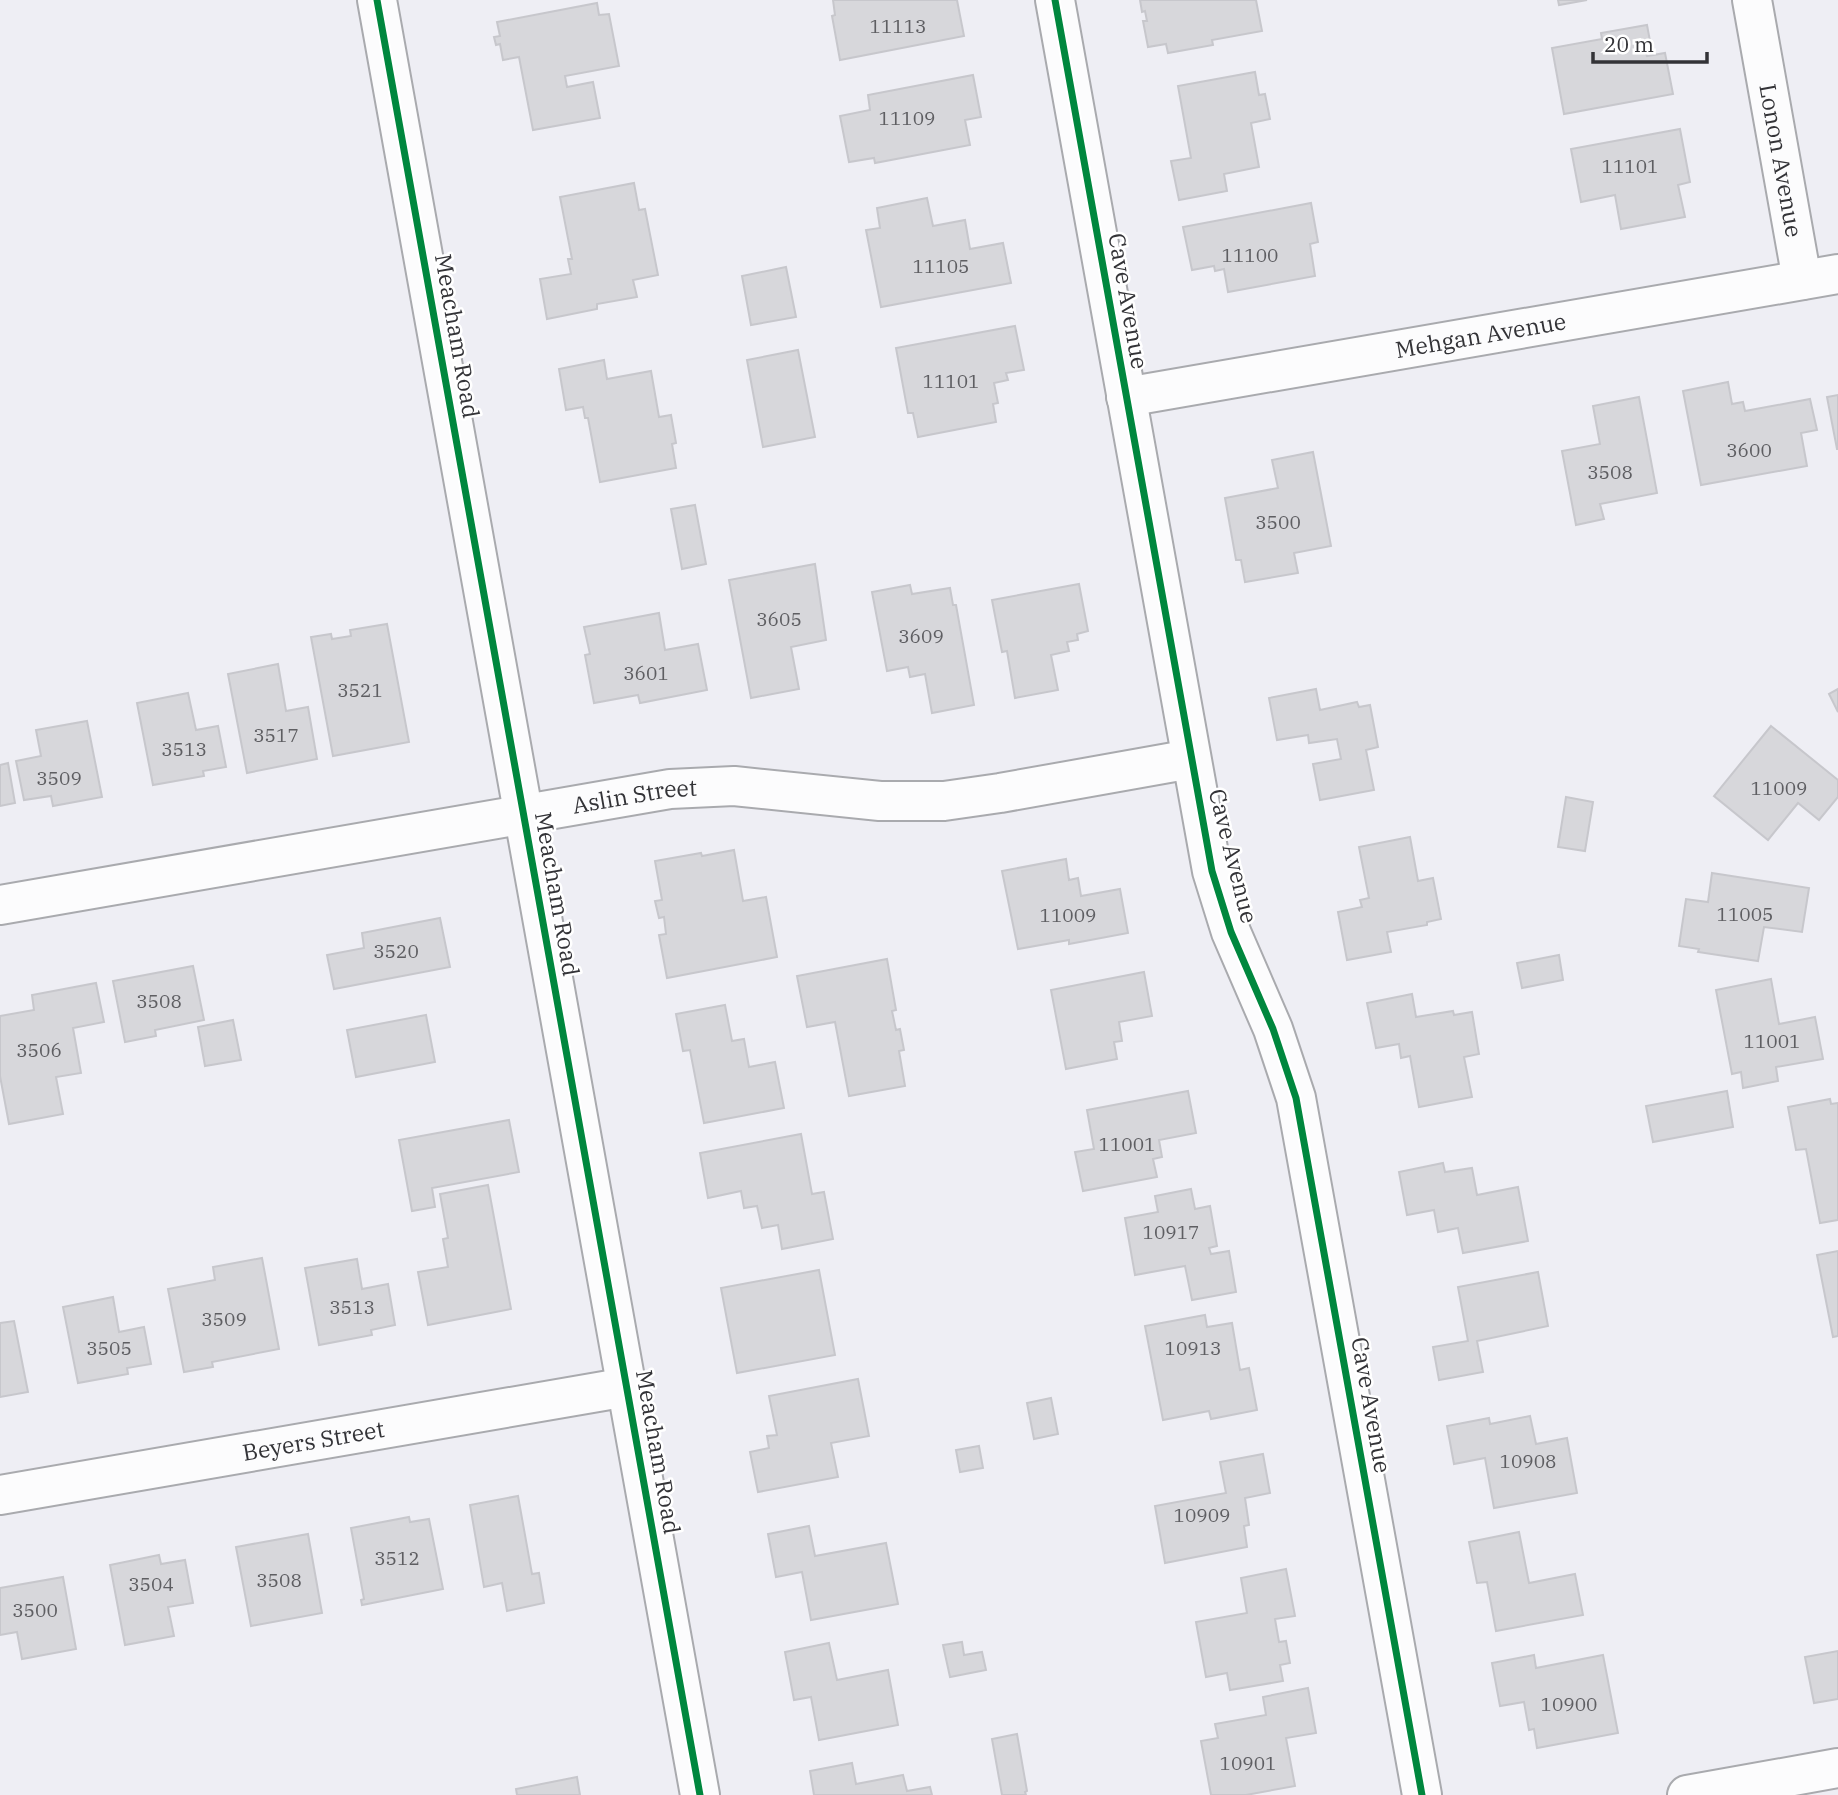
<svg xmlns="http://www.w3.org/2000/svg" width="1838" height="1795" font-family="'IBM Plex Serif',serif">
<style>
.building{fill:#d7d7db;stroke:#c7c7cc;stroke-width:2}
.lines{fill:none;stroke-linecap:round;stroke-linejoin:round}
.minor-casing{stroke:#a9aaae;stroke-width:42}
.minor{stroke:#fcfcfd;stroke-width:38}
.cycleway-casing{stroke:#fff;stroke-width:11}
.cycleway{stroke:#00873e;stroke-width:7}
.labels{text-anchor:middle;stroke-width:5;stroke-linejoin:round;paint-order:stroke}
.number-label{font-size:19px;fill:#5e5e62}
.street-label{font-size:23px;fill:#333337;stroke:#fff}
</style>
<rect width="100%" height="100%" fill="#eeeef4"/>
<!-- building -->
<g class="building">
<path d="M833,0H957L964,36L840,60L832,16L835,15Z"/>
<path d="M1140,0H1256L1262,31L1212,40L1213,45L1168,53L1166,44L1148,47L1143,21H1147L1145,11L1142,12Z"/>
<path d="M1558,0H1587L1559,5Z"/>
<path d="M597,3L599,15L609,14L619,66L565,76L567,87L593,82L600,118L533,130L519,57L503,60L500,44L496,45L494,37L500,36L497,22Z"/>
<path d="M1647,25L1652,52L1646,53L1647,56L1665,53L1673,94L1564,114L1552,48L1602,39L1601,33Z"/>
<path d="M1255,72L1259,95L1265,94L1270,119L1251,123L1259,167L1224,174L1227,191L1179,200L1171,161L1191,158L1178,86Z"/>
<path d="M973,75L981,117L965,120L970,145L875,163L874,158L849,162L840,116L870,110L868,95Z"/>
<path d="M1680,129L1690,182L1678,185L1685,217L1621,229L1615,195L1581,202L1571,149Z"/>
<path d="M634,183L639,210L645,209L658,275L633,280L637,297L597,304V309L547,319L540,279L571,274L568,259H572L560,197Z"/>
<path d="M927,198L933,226L965,220L970,249L1003,243L1011,283L881,307L866,230L880,228L877,208Z"/>
<path d="M1311,203L1318,242L1310,244L1315,276L1228,292L1224,269L1215,271L1214,266L1192,270L1183,227Z"/>
<path d="M786,267L796,317L751,325L742,276Z"/>
<path d="M1015,326L1024,370L1006,373L1008,380L994,383L998,403L993,404L996,422L918,437L913,413H908L896,348Z"/>
<path d="M798,350L815,437L763,447L747,360Z"/>
<path d="M604,360L607,379L651,371L659,417L671,415L676,443L672,444L676,468L600,482L588,418H585L583,407L566,410L559,369Z"/>
<path d="M1728,382L1732,404L1743,402L1745,411L1810,399L1817,430L1801,433L1807,466L1701,485L1683,391Z"/>
<path d="M1838,395V449H1837L1827,397Z"/>
<path d="M1639,397L1657,493L1600,504L1604,519L1576,525L1562,451L1600,444L1593,406Z"/>
<path d="M1313,452L1331,546L1294,553L1298,573L1245,582L1241,560H1236L1225,498L1278,488L1272,460Z"/>
<path d="M695,505L706,564L682,569L671,509Z"/>
<path d="M815,564L826,640L791,647L799,689L751,698L729,580Z"/>
<path d="M1079,584L1088,631L1077,634L1078,640L1067,642L1069,651L1051,655L1058,690L1015,698L1007,651L1002,652L992,600Z"/>
<path d="M910,585L912,594L950,588L953,605H956L974,705L932,713L925,674L910,677L908,667L887,671L872,592Z"/>
<path d="M659,613L665,650L698,644L707,690L640,703L638,695L594,703L585,655L590,654L584,627Z"/>
<path d="M387,624L409,742L333,756L311,637L331,634L332,639L351,636L350,630Z"/>
<path d="M278,664L286,711L308,707L317,759L247,773L228,674Z"/>
<path d="M1316,689L1320,710L1357,702L1359,707L1370,705L1378,747L1366,750L1374,790L1320,800L1313,764L1341,759L1337,739L1309,743L1308,735L1277,740L1269,698Z"/>
<path d="M1838,689V712L1829,694Z"/>
<path d="M188,693L196,730L218,726L226,767L203,771L204,776L153,785L137,703Z"/>
<path d="M87,721L102,797L53,806L51,796L24,800L16,761L41,756L36,730Z"/>
<path d="M1771,726L1838,780V797L1819,820L1798,803L1768,840L1714,796Z"/>
<path d="M8,763L15,803L0,806V765Z"/>
<path d="M1566,797L1593,802L1585,851L1558,847Z"/>
<path d="M1410,837L1418,881L1433,878L1441,919L1427,922V925L1387,932L1391,952L1347,960L1338,912L1362,907L1360,900L1369,898L1359,847Z"/>
<path d="M734,850L743,901L766,897L777,957L667,978L659,935L666,934L664,917L659,918L655,901L662,900L655,861L701,853L702,856Z"/>
<path d="M1066,859L1069,880L1078,878L1081,896L1120,889L1128,933L1069,944V940L1018,949L1002,871Z"/>
<path d="M1712,873L1809,888L1802,932L1764,927L1758,961L1698,952L1699,949L1679,946L1686,899L1708,902Z"/>
<path d="M440,918L450,967L334,989L327,955L364,948L362,933Z"/>
<path d="M1559,955L1563,980L1522,988L1517,963Z"/>
<path d="M887,959L896,1010L892,1011L896,1030L900,1029L904,1050L899,1051L905,1086L849,1096L835,1022L807,1027L797,976Z"/>
<path d="M193,966L204,1020L155,1030L156,1036L125,1042L113,981Z"/>
<path d="M1144,972L1152,1016L1119,1022L1122,1041L1114,1042L1117,1059L1066,1069L1051,990Z"/>
<path d="M1771,979L1779,1024L1815,1017L1823,1059L1776,1067L1778,1081L1743,1088L1741,1072L1732,1074L1716,990Z"/>
<path d="M96,983L104,1022L73,1028L81,1073L56,1077L63,1114L9,1124L0,1076V1016L34,1010L32,995Z"/>
<path d="M1412,994L1416,1017L1453,1011L1454,1015L1472,1012L1479,1054L1464,1057L1472,1097L1419,1107L1410,1056L1401,1058L1399,1044L1376,1048L1367,1003Z"/>
<path d="M725,1005L732,1041L744,1039L749,1067L775,1062L784,1108L704,1123L690,1050L683,1051L676,1014Z"/>
<path d="M426,1015L435,1062L356,1077L347,1030Z"/>
<path d="M233,1020L241,1060L205,1066L198,1027Z"/>
<path d="M1188,1091L1196,1133L1159,1140L1162,1157L1153,1159L1157,1177L1083,1191L1075,1152L1094,1149L1087,1110Z"/>
<path d="M1727,1091L1733,1127L1653,1142L1646,1106Z"/>
<path d="M1830,1099L1831,1104L1838,1103V1220L1820,1223L1806,1149L1796,1150L1788,1107Z"/>
<path d="M509,1120L519,1172L432,1188L435,1207L412,1211L399,1140Z"/>
<path d="M801,1134L812,1194L824,1192L833,1239L782,1249L778,1225L762,1228L757,1206L744,1208L741,1191L708,1198L700,1153Z"/>
<path d="M1443,1163L1445,1172L1472,1168L1477,1195L1518,1187L1528,1241L1463,1253L1458,1228L1438,1232L1434,1210L1407,1215L1399,1172Z"/>
<path d="M488,1185L511,1309L428,1325L418,1272L448,1267L443,1239L448,1238L440,1194Z"/>
<path d="M1191,1189L1195,1209L1210,1206L1217,1246L1209,1248L1211,1254L1229,1251L1236,1292L1192,1300L1185,1266L1135,1275L1125,1218L1158,1212L1155,1196Z"/>
<path d="M1838,1251V1336L1833,1337L1817,1255Z"/>
<path d="M262,1258L279,1349L212,1362L213,1367L184,1372L168,1289L215,1280L213,1267Z"/>
<path d="M357,1259L362,1289L388,1284L395,1325L371,1330L372,1335L319,1345L305,1268Z"/>
<path d="M819,1270L835,1355L737,1373L721,1288Z"/>
<path d="M1538,1272L1548,1326L1477,1341L1483,1372L1439,1380L1433,1347L1468,1341L1458,1287Z"/>
<path d="M113,1297L119,1332L144,1327L151,1364L127,1368L128,1374L78,1383L63,1307Z"/>
<path d="M1205,1315L1207,1327L1232,1323L1240,1370L1249,1368L1257,1410L1211,1419L1209,1411L1163,1420L1145,1326Z"/>
<path d="M14,1321L28,1392L0,1397V1323Z"/>
<path d="M858,1379L869,1436L831,1443L838,1477L758,1492L750,1452L769,1448L767,1436L777,1435L769,1396Z"/>
<path d="M1051,1398L1058,1434L1034,1439L1027,1403Z"/>
<path d="M1530,1416L1536,1444L1567,1438L1577,1493L1494,1508L1485,1458L1454,1464L1447,1426L1489,1418L1490,1424Z"/>
<path d="M979,1446L983,1468L960,1472L956,1450Z"/>
<path d="M1263,1454L1270,1493L1245,1498L1249,1525L1244,1526L1247,1547L1165,1563L1155,1506L1226,1493L1220,1462Z"/>
<path d="M518,1496L532,1574L539,1573L544,1603L507,1611L502,1583L484,1587L470,1505Z"/>
<path d="M409,1517L410,1522L429,1519L443,1589L362,1605L361,1600L364,1599L351,1528Z"/>
<path d="M809,1526L815,1556L886,1543L898,1604L811,1620L802,1572L776,1577L768,1534Z"/>
<path d="M1519,1532L1529,1583L1575,1574L1583,1615L1496,1631L1487,1582L1477,1583L1469,1542Z"/>
<path d="M308,1534L322,1613L251,1626L236,1547Z"/>
<path d="M159,1555L161,1564L185,1560L193,1603L168,1607L174,1636L125,1645L110,1565Z"/>
<path d="M1286,1569L1295,1616L1275,1619L1279,1642L1286,1641L1290,1663L1280,1665L1283,1681L1230,1690L1227,1673L1206,1677L1196,1622L1247,1613L1241,1578Z"/>
<path d="M63,1577L76,1649L22,1659L17,1632L0,1635V1588Z"/>
<path d="M962,1642L964,1655L982,1652L986,1670L950,1677L943,1645Z"/>
<path d="M829,1643L837,1680L888,1670L898,1725L819,1740L811,1697L794,1700L785,1652Z"/>
<path d="M1838,1651V1699L1814,1703L1805,1657Z"/>
<path d="M1534,1655L1536,1668L1603,1655L1618,1733L1537,1748L1534,1729L1529,1730L1524,1702L1500,1706L1492,1663Z"/>
<path d="M1308,1688L1316,1733L1286,1738L1295,1786L1246,1795H1211L1201,1741L1218,1738L1215,1724L1266,1715L1263,1697Z"/>
<path d="M1017,1734L1027,1791L1025,1792L1026,1795H1002L992,1739Z"/>
<path d="M852,1763L856,1784L903,1775L907,1791L930,1787L932,1795H814L810,1771Z"/>
<path d="M577,1777L580,1795H517L516,1789Z"/>
</g>
<g class="lines">
<!-- minor casing -->
<g class="minor-casing">
<g id="minor">
<path d="M377,0L700,1795"/>
<path d="M1055,0L1212,871L1231,932L1273,1029L1296,1098L1422,1795"/>
<path id="s1" d="M1752,0L1802,280"/>
<path id="s2" d="M1126,397L1838,274"/>
<path id="s3" d="M0,905L670,789L734,786L880,801H944L1000,793L1191,759"/>
<path id="s4" d="M0,1495L627,1387"/>
<path d="M1687,1795L1838,1768"/>
</g>
</g>
<!-- minor -->
<use href="#minor" class="minor"/>
<!-- cycleway casing -->
<g class="cycleway-casing">
<g id="cycleway">
<path d="M377,0L700,1795"/>
<path d="M1055,0L1212,871L1231,932L1273,1029L1296,1098L1422,1795"/>
</g>
</g>
<!-- cycleway -->
<use href="#cycleway" class="cycleway"/>
</g>
<g class="labels">
<!-- number labels -->
<g class="number-label">
<text x="898" y="33">11113</text>
<text x="907" y="125">11109</text>
<text x="1630" y="173">11101</text>
<text x="1250" y="262">11100</text>
<text x="941" y="273">11105</text>
<text x="951" y="388">11101</text>
<text x="1749" y="457">3600</text>
<text x="1610" y="479">3508</text>
<text x="1278" y="529">3500</text>
<text x="779" y="626">3605</text>
<text x="921" y="643">3609</text>
<text x="646" y="680">3601</text>
<text x="360" y="697">3521</text>
<text x="276" y="742">3517</text>
<text x="184" y="756">3513</text>
<text x="59" y="785">3509</text>
<text x="1779" y="795">11009</text>
<text x="1745" y="921">11005</text>
<text x="1068" y="922">11009</text>
<text x="396" y="958">3520</text>
<text x="159" y="1008">3508</text>
<text x="1772" y="1048">11001</text>
<text x="39" y="1057">3506</text>
<text x="1127" y="1151">11001</text>
<text x="1171" y="1239">10917</text>
<text x="352" y="1314">3513</text>
<text x="224" y="1326">3509</text>
<text x="109" y="1355">3505</text>
<text x="1193" y="1355">10913</text>
<text x="1528" y="1468">10908</text>
<text x="1202" y="1522">10909</text>
<text x="397" y="1565">3512</text>
<text x="279" y="1587">3508</text>
<text x="151" y="1591">3504</text>
<text x="35" y="1617">3500</text>
<text x="1569" y="1711">10900</text>
<text x="1248" y="1770">10901</text>
</g>
<!-- street labels -->
<g class="street-label">
<text dy="8" stroke="none"><textPath href="#s1" startOffset="163">Lonon Avenue</textPath></text>
<text transform="translate(1128 301) rotate(80)" y="8">Cave Avenue</text>
<text dy="8" stroke="none"><textPath href="#s2" startOffset="360">Mehgan Avenue</textPath></text>
<text transform="translate(457 336) rotate(80)" y="8">Meacham Road</text>
<text dy="8" stroke="none"><textPath href="#s3" startOffset="644">Aslin Street</textPath></text>
<text transform="translate(1233 856) rotate(76)" y="8">Cave Avenue</text>
<text transform="translate(557 894) rotate(80)" y="8">Meacham Road</text>
<text transform="translate(1371 1405) rotate(80)" y="8">Cave Avenue</text>
<text dy="8" stroke="none"><textPath href="#s4" startOffset="318">Beyers Street</textPath></text>
<text transform="translate(658 1452) rotate(80)" y="8">Meacham Road</text>
</g>
</g>
<!-- scale -->
<path d="M1593 52v10h114v-10" fill="none" stroke="#333337" stroke-width="3.5"/>
<text x="1604" y="52" font-size="21" fill="#333337" stroke="#ffffff" stroke-width="5" paint-order="stroke">20 m</text>
</svg>
